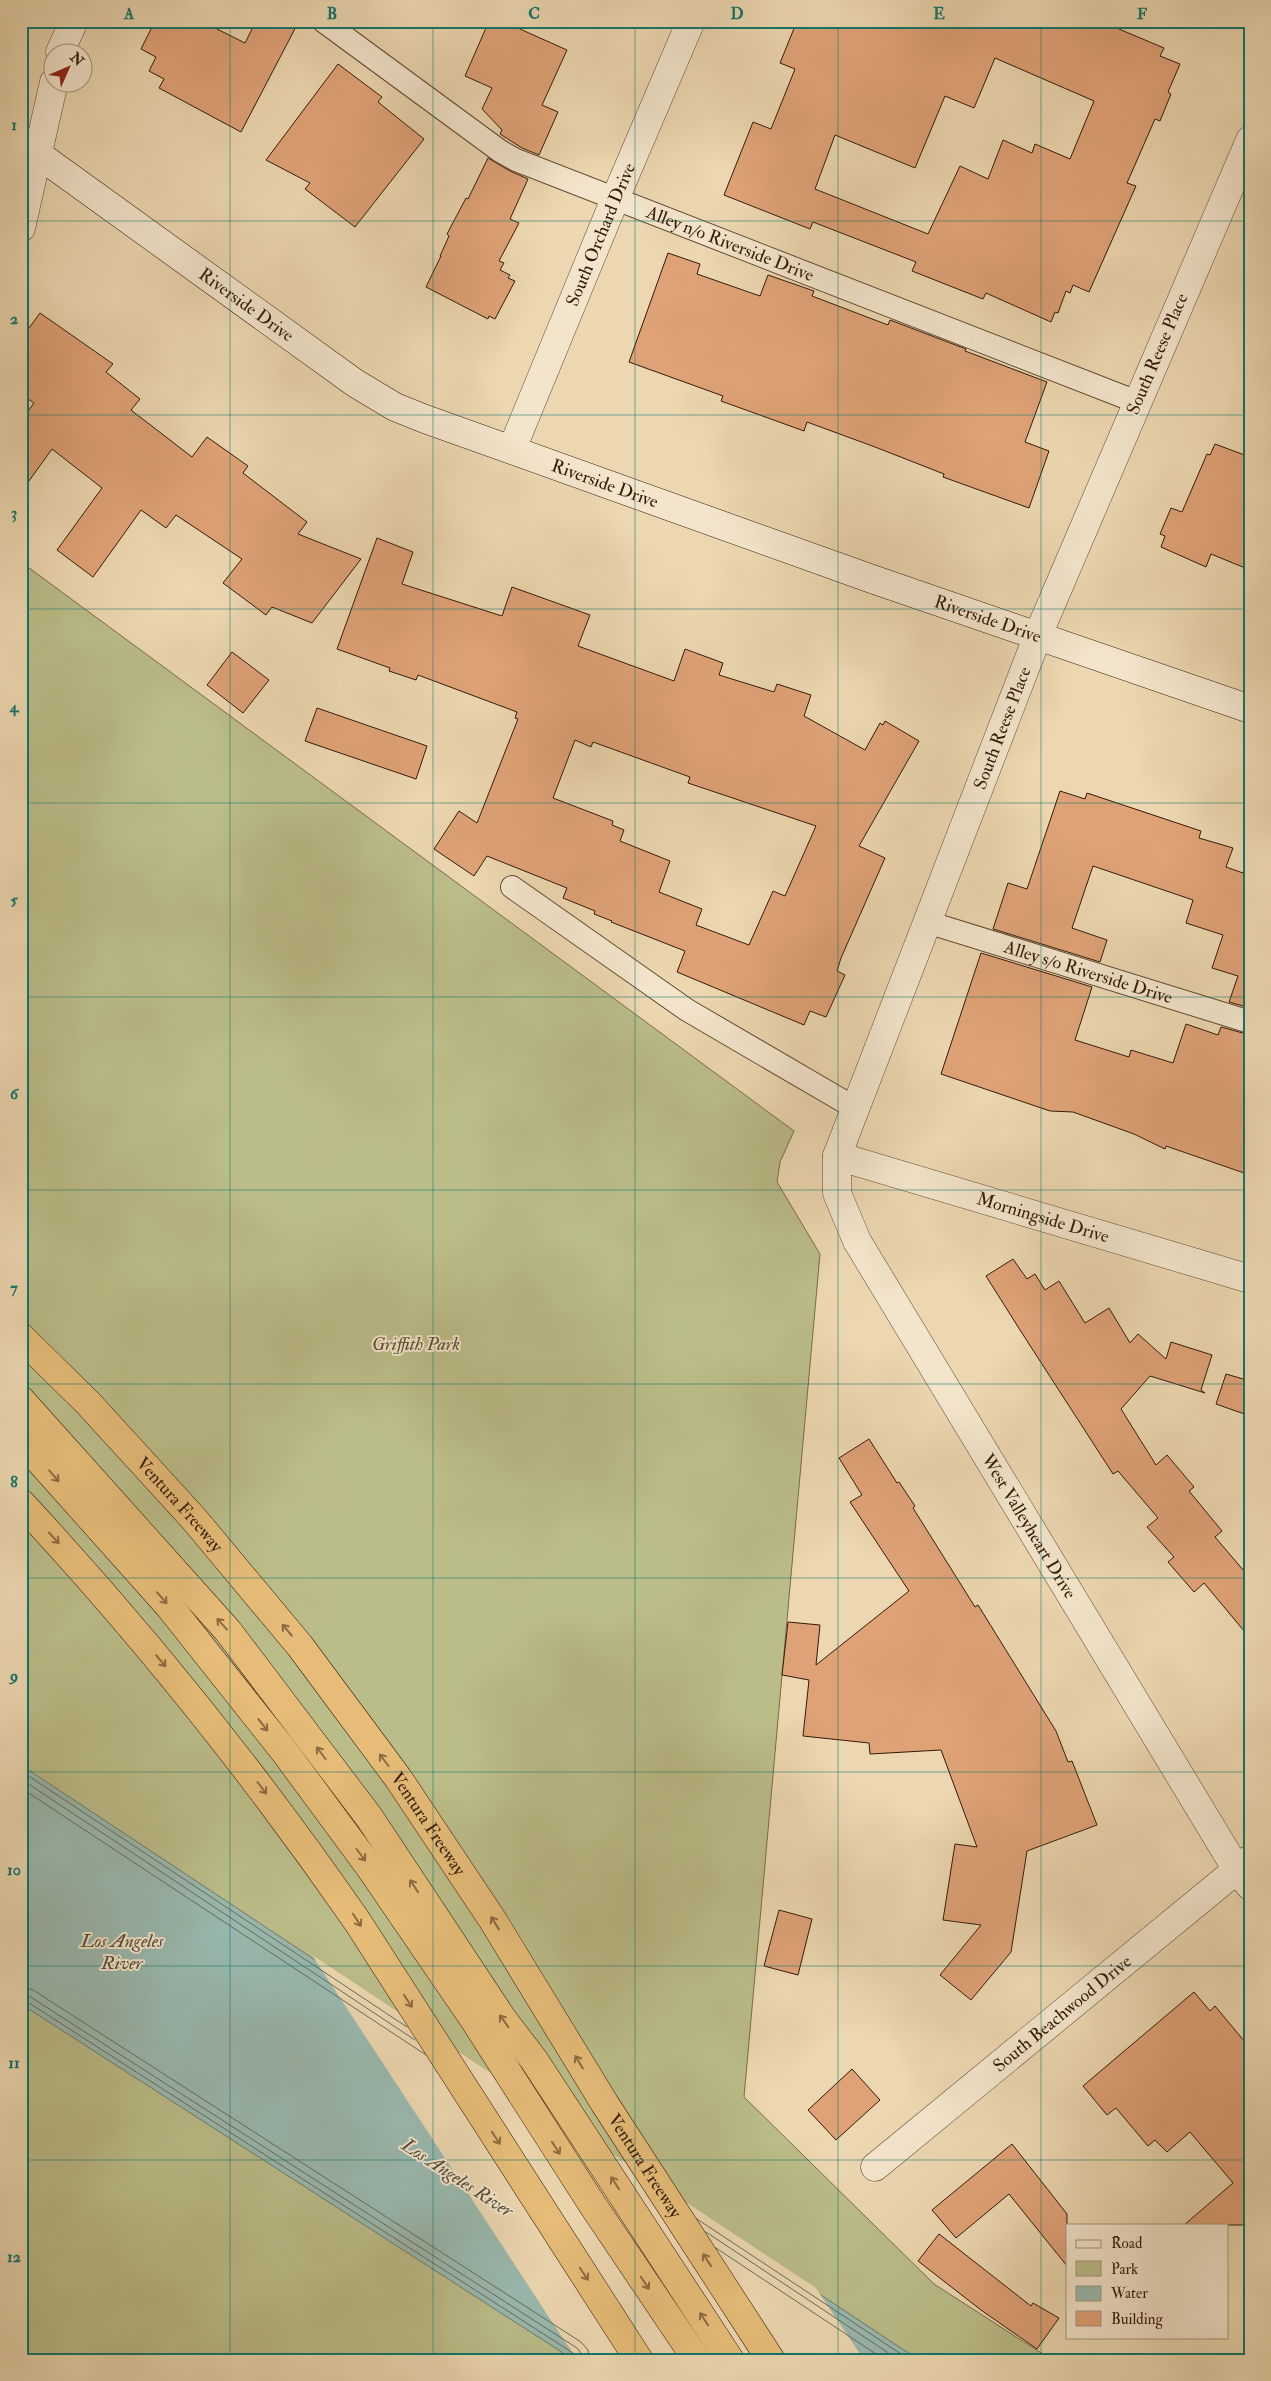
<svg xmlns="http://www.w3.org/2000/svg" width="1271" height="2381" font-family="'IM FELL Double Pica',serif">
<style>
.green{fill:#bbbd89;stroke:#776c48}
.water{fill:#99b9af;stroke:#70796c}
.pier{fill:#ecd7b0}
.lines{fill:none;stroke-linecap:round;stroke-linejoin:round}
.shore{stroke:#666a5c;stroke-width:1}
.building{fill:#dfa277;stroke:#331a08;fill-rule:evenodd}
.lane-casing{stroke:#614932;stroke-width:24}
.street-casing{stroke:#614932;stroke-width:29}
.secondary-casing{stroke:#331a08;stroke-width:29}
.highway-casing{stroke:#331a08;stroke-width:29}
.lane{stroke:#f3e5cc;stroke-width:22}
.street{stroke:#f3e5cc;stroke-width:28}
.secondary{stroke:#f3e5cc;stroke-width:28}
.highway{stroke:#e6bc78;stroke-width:28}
.oneway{stroke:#8c6b40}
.grid{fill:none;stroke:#0f766e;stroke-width:1;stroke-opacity:0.55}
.labels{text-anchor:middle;stroke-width:4;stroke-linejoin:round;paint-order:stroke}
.street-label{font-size:18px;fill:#331a08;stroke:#f3e5cc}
.park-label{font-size:18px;font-style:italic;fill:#5c4b2f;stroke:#f3e5cc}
.water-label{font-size:19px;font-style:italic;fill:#524a3a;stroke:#f3e5cc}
.neatline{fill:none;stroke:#0f766e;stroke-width:2}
.grid-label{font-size:16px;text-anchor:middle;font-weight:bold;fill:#0f766e}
</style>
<rect width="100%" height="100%" fill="#ecd7b0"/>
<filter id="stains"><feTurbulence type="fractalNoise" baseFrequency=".004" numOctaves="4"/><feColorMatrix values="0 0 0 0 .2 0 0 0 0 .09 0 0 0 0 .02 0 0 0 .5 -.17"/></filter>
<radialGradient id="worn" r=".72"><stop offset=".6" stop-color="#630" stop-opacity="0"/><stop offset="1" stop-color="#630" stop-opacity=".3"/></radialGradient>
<!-- green -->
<path class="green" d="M21,562L794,1131L780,1162L777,1182L820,1254L744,2097L934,2284L1052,2360H21Z"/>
<!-- water -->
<path class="water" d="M21,1765L919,2360H574L21,2004Z"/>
<!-- pier -->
<path class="pier" d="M312,1955L816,2288L864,2360H577Z"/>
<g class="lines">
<!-- shore -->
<g class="shore">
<path d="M21,1771L407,2027"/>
<path d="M21,1779L415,2040"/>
<path d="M21,1788L426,2055"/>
<path d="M21,1986L33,1990L581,2342L588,2350L590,2360"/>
<path d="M21,1994L29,1996L577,2348L581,2353L582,2360"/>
<path d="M21,2000L26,2001L573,2353L576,2360"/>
<path d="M697,2219L910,2360"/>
<path d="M706,2232L899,2360"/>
<path d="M716,2248L885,2360"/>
</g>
</g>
<!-- building -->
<g class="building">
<path d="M155,21H201L245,43L256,21H299L241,132L159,88L164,79L149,71L156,57L141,49Z"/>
<path d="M489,21H502L567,50L542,105L558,112L539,155L522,148L500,134L502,130L482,109L492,88L465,76Z"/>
<path d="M797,21H1100L1164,48L1160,56L1180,64L1168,92L1171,94L1160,121L1155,119L1127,183L1136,186L1089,292L1073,285L1070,293L1066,291L1058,313L1055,312L1051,322L986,293L983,299L912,271L916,262L813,222L810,229L724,195L753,122L771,129L795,69L780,63ZM995,58L1094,101L1070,159L1035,144L1032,153L1003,140L988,179L960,166L928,234L815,189L835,135L915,168L945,96L974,108Z"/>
<path d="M338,64L382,97L378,102L424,139L355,227L305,189L310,183L266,160Z"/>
<path d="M488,158L510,171L528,179L510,219L519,223L499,261L504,263L500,270L510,275L508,278L515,281L495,319L489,316L488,319L426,287L441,256H440L449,236L447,234L466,198L468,199Z"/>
<path d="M668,253L700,264L697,274L760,296L768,275L814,291L812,296L888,325L890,320L966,349L965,351L1047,382L1025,442L1049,451L1029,508L943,477L944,474L875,447L807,422L804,431L721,401L723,396L629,362Z"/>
<path d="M40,313L113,364L106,372L140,399L131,410L192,457L207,437L248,466L243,473L307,522L298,534L361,559L312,623L272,607L266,615L223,583L242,559L176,515L166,528L141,510L93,577L57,550L102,488L52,449L21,492V421L34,403L21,394V339Z"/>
<path d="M1215,444L1250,457V570L1211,554L1206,567L1161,547L1165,536L1160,534L1171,508L1182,512L1207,454L1210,455Z"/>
<path d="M377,538L413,552L402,584L502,616L512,587L590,615L578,646L674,681L685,649L723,663L719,675L774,692L777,684L811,695L804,716L865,750L880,723L883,725L885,721L919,741L859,846L885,858L841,958L837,971L845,975L826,1017L810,1011L804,1025L677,972L685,951L611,922L612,921L594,914L595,911L563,898L567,888L487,856L474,876L434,849L459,811L477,823L518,719L515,718L517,712L418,675L416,680L389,671L390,668L337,649ZM575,740L591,747L593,742L690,777L688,783L816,826L785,896L773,891L749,945L696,925L702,909L659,892L670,861L620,841L624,830L612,825L613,821L553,798Z"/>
<path d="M232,652L269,680L243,713L207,685Z"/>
<path d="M317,708L427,746L416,779L305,741Z"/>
<path d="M1060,791L1085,799L1087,793L1201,831L1199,838L1233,848L1226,867L1243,873L1244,870L1250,871V1008L1229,1002L1238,976L1212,968L1223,935L1186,923L1193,900L1093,866L1072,928L1107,940L1100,962L993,929L1008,883L1027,889Z"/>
<path d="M981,953L1092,987L1075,1040L1129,1057L1131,1050L1173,1063L1186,1024L1218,1035L1221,1027L1250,1035V1175L1166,1146L1165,1149L1134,1134L1073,1112L1050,1111L941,1074Z"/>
<path d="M1013,1259L1027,1279L1035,1274L1045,1290L1059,1281L1085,1323L1109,1308L1130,1343L1138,1334L1166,1359L1171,1342L1212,1355L1201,1390L1205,1393L1150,1376L1121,1409L1156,1465L1167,1455L1194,1487L1189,1491L1222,1531L1215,1537L1250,1578V1638L1204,1583L1194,1592L1168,1562L1174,1557L1147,1527L1158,1518L1118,1471L1113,1474L1020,1330L986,1276Z"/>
<path d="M1226,1374L1250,1381V1416L1216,1404Z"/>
<path d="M869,1439L897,1483L899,1482L915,1506L913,1508L975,1607L978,1605L1056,1731L1068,1762L1072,1761L1097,1825L1027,1851L1011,1952L971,2000L940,1975L981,1925L943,1920L955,1844L977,1847L941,1750L870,1754L869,1743L803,1736L809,1680L782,1675L788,1622L820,1625L816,1665L909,1591L850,1502L862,1495L839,1458Z"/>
<path d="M779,1910L812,1919L798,1975L764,1966Z"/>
<path d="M1194,1992L1210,2011L1215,2006L1250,2048V2225H1184L1233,2183L1190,2132L1167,2152L1155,2140L1148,2146L1116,2108L1107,2115L1083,2086Z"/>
<path d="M852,2069L880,2100L836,2140L808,2110Z"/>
<path d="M1012,2144L1067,2214V2266L1009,2194L956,2238L932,2210Z"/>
<path d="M939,2234L1031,2306L1033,2303L1059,2318L1037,2349L981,2310L918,2261Z"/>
</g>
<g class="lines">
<!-- lane casing -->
<g class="lane-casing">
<g id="lane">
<path id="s1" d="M323,21L500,151L516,160L1137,402"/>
<path d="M512,887L687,1010L855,1108"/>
<path id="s2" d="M927,922L1250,1022"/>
</g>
</g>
<!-- street casing -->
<g class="street-casing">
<g id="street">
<path d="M60,52L74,21"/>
<path id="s3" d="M1250,140L1038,635L837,1156V1193L857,1241L1237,1870L1250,1886"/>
<path d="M21,228L54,82"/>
<path id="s4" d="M512,449L615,199L691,21"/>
<path id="s5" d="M837,1156L1250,1279"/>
<path id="s6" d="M875,2167L1250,1859"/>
</g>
</g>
<!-- secondary casing -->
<g class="secondary-casing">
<g id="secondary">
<path id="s7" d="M21,142L355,383L395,407L425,419L872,579L1250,709"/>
</g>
</g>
<!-- highway casing -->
<g class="highway-casing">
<g id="highway">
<path id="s8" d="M21,1337L89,1404L194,1519L300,1646L398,1778L492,1919L605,2104L771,2360"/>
<path d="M21,1400L228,1631L369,1817L502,2018L534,2060L730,2360"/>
<path d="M21,1440L169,1606L284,1751L371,1869L473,2018L592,2204L697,2360"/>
<path d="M21,1503C143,1634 255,1774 357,1921L639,2360"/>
</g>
</g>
<!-- lane -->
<use href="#lane" class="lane"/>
<!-- street -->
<use href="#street" class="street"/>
<!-- secondary -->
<use href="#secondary" class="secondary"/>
<!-- highway -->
<use href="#highway" class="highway"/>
</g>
<!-- one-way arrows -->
<defs><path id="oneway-shaft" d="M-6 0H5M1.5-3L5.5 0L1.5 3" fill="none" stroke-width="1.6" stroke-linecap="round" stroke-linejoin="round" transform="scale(1.25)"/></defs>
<g class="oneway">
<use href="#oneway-shaft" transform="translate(54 1476) rotate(49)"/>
<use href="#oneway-shaft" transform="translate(54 1538) rotate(47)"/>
<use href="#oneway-shaft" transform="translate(162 1598) rotate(49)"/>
<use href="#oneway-shaft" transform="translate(222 1624) rotate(-132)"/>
<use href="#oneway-shaft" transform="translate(287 1630) rotate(-130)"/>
<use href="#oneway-shaft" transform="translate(161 1661) rotate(50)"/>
<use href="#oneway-shaft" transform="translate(263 1725) rotate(52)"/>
<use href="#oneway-shaft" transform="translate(321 1753) rotate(-127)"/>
<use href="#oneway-shaft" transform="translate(384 1760) rotate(-127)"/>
<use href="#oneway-shaft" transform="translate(262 1788) rotate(53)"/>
<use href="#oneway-shaft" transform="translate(361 1855) rotate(53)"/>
<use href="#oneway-shaft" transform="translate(414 1886) rotate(-123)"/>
<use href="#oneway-shaft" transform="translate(357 1920) rotate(57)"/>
<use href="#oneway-shaft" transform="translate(495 1923) rotate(-122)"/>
<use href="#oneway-shaft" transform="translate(408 2001) rotate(57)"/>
<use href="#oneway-shaft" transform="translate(504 2021) rotate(-126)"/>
<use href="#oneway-shaft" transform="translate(579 2062) rotate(-121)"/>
<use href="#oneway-shaft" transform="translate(496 2138) rotate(57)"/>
<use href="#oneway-shaft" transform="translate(556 2148) rotate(57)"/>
<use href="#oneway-shaft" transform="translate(615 2183) rotate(-123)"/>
<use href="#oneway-shaft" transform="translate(707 2260) rotate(-123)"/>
<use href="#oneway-shaft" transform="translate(584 2274) rotate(57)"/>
<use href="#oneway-shaft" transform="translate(645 2283) rotate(56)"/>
<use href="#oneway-shaft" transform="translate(704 2319) rotate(-123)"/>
</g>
<!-- grid -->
<path class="grid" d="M230,21V2360M433,21V2360M635,21V2360M838,21V2360M1041,21V2360M21,221H1250M21,415H1250M21,609H1250M21,803H1250M21,997H1250M21,1190H1250M21,1384H1250M21,1578H1250M21,1772H1250M21,1966H1250M21,2160H1250"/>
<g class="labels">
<!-- street labels -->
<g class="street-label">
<text dy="6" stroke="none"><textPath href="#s4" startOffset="232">South Orchard Drive</textPath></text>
<text dy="6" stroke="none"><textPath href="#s1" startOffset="468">Alley n/o Riverside Drive</textPath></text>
<text dy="6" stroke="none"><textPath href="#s7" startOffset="278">Riverside Drive</textPath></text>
<text transform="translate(1157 354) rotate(-67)" y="6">South Reese Place</text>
<text dy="6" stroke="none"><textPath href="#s7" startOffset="682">Riverside Drive</textPath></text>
<text dy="6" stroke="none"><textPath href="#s7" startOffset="1088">Riverside Drive</textPath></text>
<text transform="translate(1002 728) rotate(-69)" y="6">South Reese Place</text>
<text dy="6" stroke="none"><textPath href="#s2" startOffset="169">Alley s/o Riverside Drive</textPath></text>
<text dy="6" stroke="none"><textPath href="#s5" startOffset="215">Morningside Drive</textPath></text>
<text dy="6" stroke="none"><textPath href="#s8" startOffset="231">Ventura Freeway</textPath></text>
<text dy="6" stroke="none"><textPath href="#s3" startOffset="1519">West Valleyheart Drive</textPath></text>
<text dy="6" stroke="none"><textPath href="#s8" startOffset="636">Ventura Freeway</textPath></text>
<text dy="6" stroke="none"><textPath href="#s6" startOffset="242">South Beachwood Drive</textPath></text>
<text dy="6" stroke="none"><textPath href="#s8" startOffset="1041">Ventura Freeway</textPath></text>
</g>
<!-- park labels -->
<g class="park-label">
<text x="416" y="1350">Griffith Park</text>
</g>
<!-- water labels -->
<g class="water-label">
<text x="122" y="1947">Los Angeles<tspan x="122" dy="22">River</tspan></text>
<text transform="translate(458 2177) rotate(33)" y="7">Los Angeles River</text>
</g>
</g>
<!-- margin -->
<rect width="1271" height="2381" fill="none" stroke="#ecd7b0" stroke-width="55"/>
<!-- legend -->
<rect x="1066" y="2224" width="162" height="115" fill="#f3e5cc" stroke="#a6947e"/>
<rect x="1076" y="2240" width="25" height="8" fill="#f3e5cc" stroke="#a6947e"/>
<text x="1111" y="2248" font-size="15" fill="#331a08">Road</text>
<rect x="1076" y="2261" width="25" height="15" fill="#bbbd89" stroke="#a6947e"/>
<text x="1111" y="2274" font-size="15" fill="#331a08">Park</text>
<rect x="1076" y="2286" width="25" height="15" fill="#99b9af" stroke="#a6947e"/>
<text x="1111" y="2298" font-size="15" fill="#331a08">Water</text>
<rect x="1076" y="2311" width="25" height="15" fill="#dfa277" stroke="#a6947e"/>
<text x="1111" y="2324" font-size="15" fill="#331a08">Building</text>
<!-- north arrow -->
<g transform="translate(68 68) rotate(45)"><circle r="24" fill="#f3e5cc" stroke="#a6947e"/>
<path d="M0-4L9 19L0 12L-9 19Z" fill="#8f2418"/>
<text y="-8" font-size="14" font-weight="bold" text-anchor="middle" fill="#331a08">N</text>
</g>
<rect x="28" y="28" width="1216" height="2326" class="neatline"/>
<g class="grid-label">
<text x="129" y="19">A</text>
<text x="332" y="19">B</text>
<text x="534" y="19">C</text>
<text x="737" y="19">D</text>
<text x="939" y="19">E</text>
<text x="1142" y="19">F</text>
<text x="14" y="130">1</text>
<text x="14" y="324">2</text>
<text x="14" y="518">3</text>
<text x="14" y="712">4</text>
<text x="14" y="905">5</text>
<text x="14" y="1099">6</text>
<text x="14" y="1293">7</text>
<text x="14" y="1487">8</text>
<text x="14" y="1681">9</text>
<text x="14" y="1875">10</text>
<text x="14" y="2068">11</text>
<text x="14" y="2262">12</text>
</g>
<rect width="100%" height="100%" filter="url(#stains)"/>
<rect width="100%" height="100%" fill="url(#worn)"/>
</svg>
